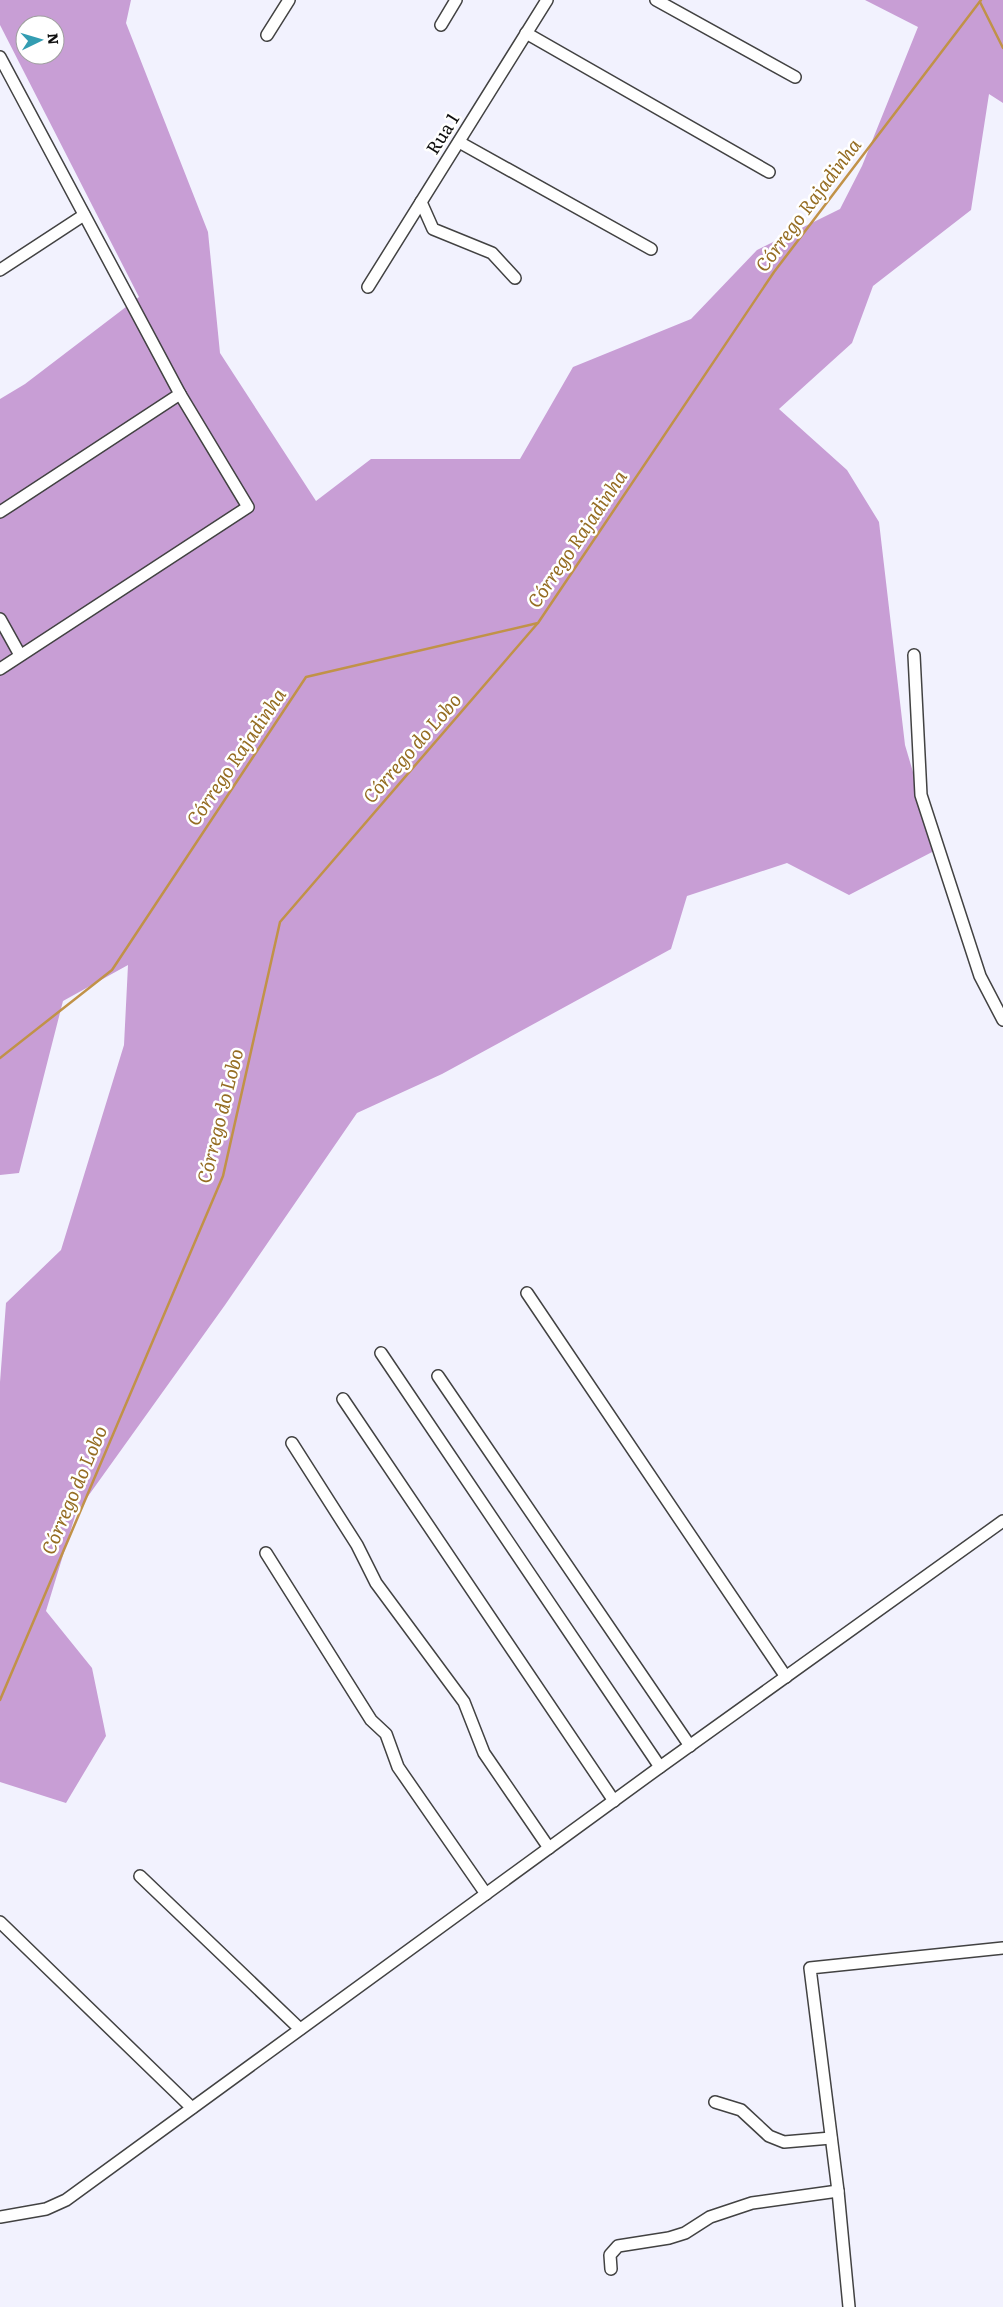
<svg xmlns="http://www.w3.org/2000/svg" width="1003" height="2307" font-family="Literata,serif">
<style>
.forest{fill:#c89ed5;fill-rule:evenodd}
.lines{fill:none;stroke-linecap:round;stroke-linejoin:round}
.stream{stroke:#c19248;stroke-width:2.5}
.minor-casing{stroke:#424242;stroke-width:14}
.minor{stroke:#fff;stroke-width:11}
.labels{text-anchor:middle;stroke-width:5;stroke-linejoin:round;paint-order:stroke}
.street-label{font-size:18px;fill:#0f0f0f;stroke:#fff}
.water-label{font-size:19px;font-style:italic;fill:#956d23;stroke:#fff}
</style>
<rect width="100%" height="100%" fill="#f2f2fe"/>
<!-- forest -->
<path class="forest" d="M0,0H131L126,23L208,232L220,353L316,501L371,459H520L573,367L691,319L757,250L840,209L862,166L918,27L865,0H1003V103L989,94L971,210L873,286L852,343L779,409L847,470L879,522L905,745L936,850L849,895L787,863L687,896L671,949L442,1074L357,1113L225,1305L76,1513L46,1611L92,1668L106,1736L66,1803L0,1782V1382L6,1303L61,1250L124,1045L128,965L63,1001L19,1173L0,1175V399L25,384L139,297L0,25ZM25,25H55V55H25Z"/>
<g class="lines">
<!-- stream -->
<g class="stream">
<path d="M980,2L1003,48"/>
<path d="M0,1058L112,970L306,677L538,623L774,272L981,0"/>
<path d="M0,1700L223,1176L280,922L537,624"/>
</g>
<!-- minor casing -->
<g class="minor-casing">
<g id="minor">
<path d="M656,0L795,77"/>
<path d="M441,25L456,0"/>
<path d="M526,33L769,172"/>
<path d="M267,35L289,0"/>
<path d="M0,57L180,394L248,507L0,669"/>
<path d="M459,142L651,249"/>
<path d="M421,202L433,229L492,253L515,278"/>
<path d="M0,270L84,215"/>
<path d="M368,287L547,0"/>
<path d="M0,512L180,394"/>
<path d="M0,619L20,655"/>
<path d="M914,655L921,795L980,976L1003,1020"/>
<path d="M527,1293L786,1677"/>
<path d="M381,1353L660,1767"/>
<path d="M438,1376L690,1746"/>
<path d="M343,1399L614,1801"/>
<path d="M292,1443L357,1545L376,1583L464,1702L484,1753L549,1848"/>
<path d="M266,1553L371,1720L386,1734L398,1767L486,1894"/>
<path d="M140,1876L300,2029"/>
<path d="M0,1922L192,2108"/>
<path d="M715,2102L741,2110L769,2136L784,2142L831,2138"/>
<path d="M0,2217L46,2209L66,2200L660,1767L1003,1521"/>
<path d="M611,2269L610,2255L618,2246L669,2238L685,2233L710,2217L752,2203L838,2191"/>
<path d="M849,2307L838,2191L810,1968L1003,1948"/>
</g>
</g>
<!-- minor -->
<use href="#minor" class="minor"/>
</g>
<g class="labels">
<!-- street labels -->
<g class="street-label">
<text transform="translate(443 134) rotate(-58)" y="6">Rua 1</text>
</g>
<!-- water labels -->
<g class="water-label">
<text transform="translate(808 205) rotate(-53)" y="7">Córrego Rajadinha</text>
<text transform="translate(577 539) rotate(-56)" y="7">Córrego Rajadinha</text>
<text transform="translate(412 748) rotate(-49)" y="7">Córrego do Lobo</text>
<text transform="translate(236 757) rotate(-56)" y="7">Córrego Rajadinha</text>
<text transform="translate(220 1116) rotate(-76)" y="7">Córrego do Lobo</text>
<text transform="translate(74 1490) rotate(-67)" y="7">Córrego do Lobo</text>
</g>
</g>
<!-- north arrow -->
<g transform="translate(40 40) rotate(85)"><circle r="24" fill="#ffffff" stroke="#9f9f9f"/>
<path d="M0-4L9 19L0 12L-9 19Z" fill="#339db2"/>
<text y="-8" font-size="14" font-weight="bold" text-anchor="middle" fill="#0f0f0f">N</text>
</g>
</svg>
